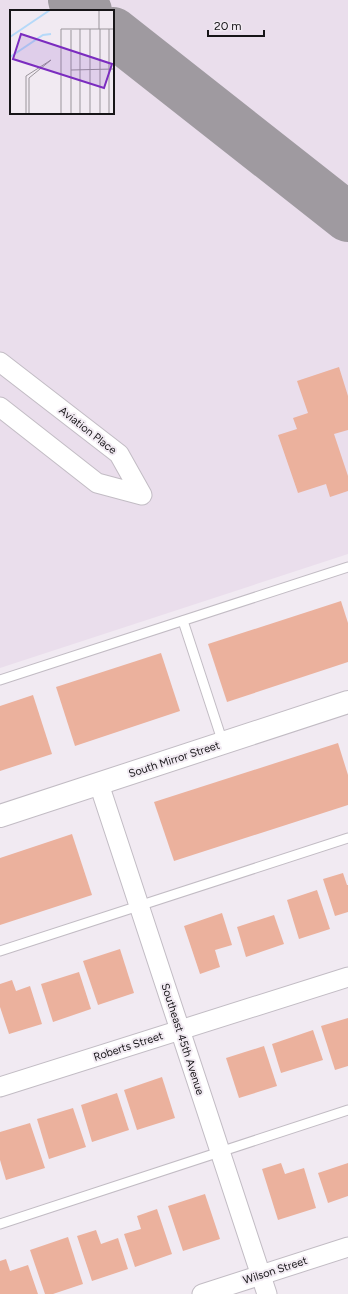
<svg xmlns="http://www.w3.org/2000/svg" width="348" height="1294" font-family="Figtree,sans-serif">
<style>
.built{fill:#eadeec;fill-rule:evenodd}
.lines{fill:none;stroke-linecap:round;stroke-linejoin:round}
.taxiway{stroke:#9f9aa0;stroke-width:50}
.building{fill:#ebb19d}
.service-casing{stroke:#c2bcc4;stroke-width:11}
.minor-casing{stroke:#c2bcc4;stroke-width:21}
.tertiary-casing{stroke:#c2bcc4;stroke-width:24}
.service{stroke:#fff;stroke-width:9}
.minor{stroke:#fff;stroke-width:19}
.tertiary{stroke:#fff;stroke-width:22}
.labels{text-anchor:middle;stroke-width:4;stroke-linejoin:round;paint-order:stroke}
.street-label{font-size:11px;fill:#171518;stroke:#f1eaf2}
.inset-river{fill:none;stroke:#b5d9f9;stroke-width:2}
.inset-road{fill:none;stroke:#9a959b;stroke-width:1}
.view{fill:#7b2cbf;fill-opacity:0.15;stroke:#7b2cbf;stroke-width:2}
.inset-edge{fill:none;stroke:#171518;stroke-width:2}
</style>
<rect width="100%" height="100%" fill="#f1eaf2"/>
<!-- built -->
<path class="built" d="M0,0H348V554L0,668ZM11,11H113V113H11Z"/>
<g class="lines">
<!-- taxiway -->
<g class="taxiway">
<path d="M73,0L87,11"/>
<path d="M113,32L348,217"/>
</g>
</g>
<!-- building -->
<g class="building">
<path d="M339,367L348,396V430L334,434L348,476V491L330,497L326,484L298,493L278,435L297,429L293,418L308,413L297,381Z"/>
<path d="M341,601L348,623V662L227,702L208,644Z"/>
<path d="M161,653L180,711L75,746L56,687Z"/>
<path d="M33,695L52,754L0,771V706Z"/>
<path d="M338,743L348,775V805L174,861L154,802Z"/>
<path d="M72,834L92,895L0,925V858Z"/>
<path d="M343,873L347,885H348V912L335,916L323,879Z"/>
<path d="M317,890L330,929L299,939L287,900Z"/>
<path d="M222,913L232,945L215,950L220,967L200,974L184,926Z"/>
<path d="M274,915L284,944L246,957L237,927Z"/>
<path d="M120,949L134,993L98,1005L83,961Z"/>
<path d="M79,972L91,1009L53,1022L41,984Z"/>
<path d="M12,980L16,991L30,986L42,1024L9,1034L0,1007V984Z"/>
<path d="M348,1018V1066L335,1070L321,1026Z"/>
<path d="M313,1030L323,1060L281,1073L272,1044Z"/>
<path d="M264,1046L277,1086L239,1098L226,1058Z"/>
<path d="M162,1077L175,1118L137,1130L124,1090Z"/>
<path d="M117,1093L129,1130L92,1142L81,1105Z"/>
<path d="M73,1108L86,1147L49,1159L37,1119Z"/>
<path d="M30,1123L45,1168L6,1180L0,1160V1132Z"/>
<path d="M281,1163L285,1174L304,1168L316,1208L278,1220L262,1169Z"/>
<path d="M348,1163V1196L328,1203L318,1173Z"/>
<path d="M205,1194L220,1239L183,1251L168,1206Z"/>
<path d="M157,1209L172,1254L135,1267L124,1234L141,1229L137,1216Z"/>
<path d="M96,1230L101,1244L118,1238L128,1269L92,1281L77,1236Z"/>
<path d="M68,1237L83,1284L53,1294H45L30,1250Z"/>
<path d="M6,1259L10,1271L28,1265L38,1294H0V1261Z"/>
</g>
<g class="lines">
<!-- service casing -->
<g class="service-casing">
<g id="service">
<path d="M183,621L223,743"/>
<path d="M0,680L348,567"/>
<path d="M0,951L348,838"/>
<path d="M0,1224L348,1110"/>
</g>
</g>
<!-- minor casing -->
<g class="minor-casing">
<g id="minor">
<path d="M0,362L119,454L142,495L97,483L0,407"/>
<path d="M99,784L267,1294"/>
<path d="M0,1087L348,977"/>
<path d="M202,1294L348,1247"/>
</g>
</g>
<!-- tertiary casing -->
<g class="tertiary-casing">
<path id="tertiary" d="M0,816L348,702"/>
</g>
<!-- service -->
<use href="#service" class="service"/>
<!-- minor -->
<use href="#minor" class="minor"/>
<!-- tertiary -->
<use href="#tertiary" class="tertiary"/>
</g>
<g class="labels">
<!-- street labels -->
<g class="street-label">
<text transform="translate(88 430) rotate(38)" y="4">Aviation Place</text>
<text transform="translate(174 759) rotate(-18)" y="4">South Mirror Street</text>
<text transform="translate(183 1039) rotate(72)" y="4">Southeast 45th Avenue</text>
<text transform="translate(128 1046) rotate(-18)" y="4">Roberts Street</text>
<text transform="translate(275 1270) rotate(-18)" y="4">Wilson Street</text>
</g>
</g>
<!-- overview -->
<g transform="translate(10 10)">
<rect width="104" height="104" fill="#f1eaf2"/>
<path class="inset-river" d="M0,27L40,0M0,47L33,25L41,24"/>
<path class="inset-road" d="M89,0V19M70,19V104M61,60L104,59M16,104V66L41,50L19,68V104M51,104V19H104M61,104V20M80,104V19M90,104V19M99,104V19"/>
<path class="view" d="M11,24L102,54L94,78L3,49Z"/>
<rect width="104" height="104" class="inset-edge"/>
</g>
<!-- scale -->
<path d="M208 30v6h56v-6" fill="none" stroke="#171518" stroke-width="2"/>
<text x="214" y="30" font-size="12" fill="#171518" stroke="#f1eaf2" stroke-width="3" paint-order="stroke">20 m</text>
</svg>
